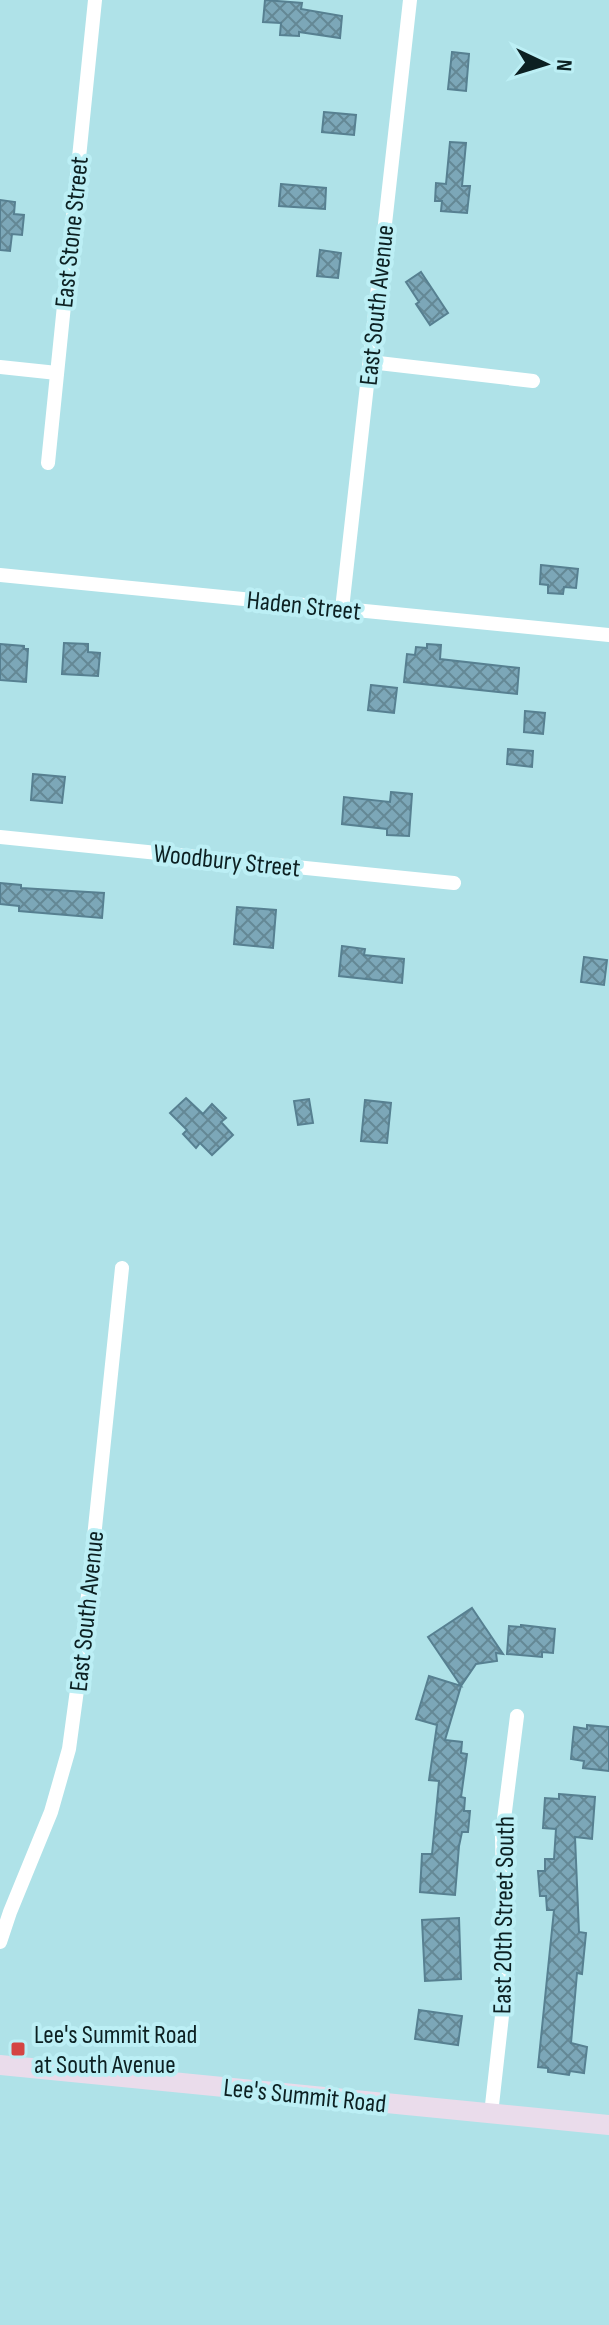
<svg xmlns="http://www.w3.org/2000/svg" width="609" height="2325" font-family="'Sofia Sans Condensed',sans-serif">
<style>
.building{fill:url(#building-cross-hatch);stroke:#578091;stroke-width:2}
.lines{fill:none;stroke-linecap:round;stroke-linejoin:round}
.street{stroke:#fff;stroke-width:14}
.secondary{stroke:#eadceb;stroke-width:20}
.poi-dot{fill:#d44543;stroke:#bceff5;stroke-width:3}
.labels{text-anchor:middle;stroke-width:8;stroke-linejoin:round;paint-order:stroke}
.street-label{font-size:26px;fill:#0c2022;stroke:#bceff5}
.poi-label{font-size:26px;fill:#0c2022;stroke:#bceff5;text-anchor:start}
</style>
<defs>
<pattern id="building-cross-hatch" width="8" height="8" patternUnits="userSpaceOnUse" patternTransform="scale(2)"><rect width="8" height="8" fill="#7ca7b8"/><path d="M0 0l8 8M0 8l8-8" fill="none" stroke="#648895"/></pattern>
</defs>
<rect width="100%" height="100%" fill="#afe2e8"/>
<!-- building -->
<g class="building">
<path d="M265,0L302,3L301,9L342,16L340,38L299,32V36L280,35L281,23L263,22Z"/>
<path d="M452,52L469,54L466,91L448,89Z"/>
<path d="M324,112L356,115L354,135L322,132Z"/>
<path d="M450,142L466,143L462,186H470L467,213L441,211L442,201H435L436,183L446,184Z"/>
<path d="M281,184L326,188L325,209L279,206Z"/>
<path d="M0,200L15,202L14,214L24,215L22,235L12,234L10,251L0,250Z"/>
<path d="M320,250L341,253L338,278L317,276Z"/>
<path d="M421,272L448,313L430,325L416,304L419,302L406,282Z"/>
<path d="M541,565L578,569L576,588L564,587L563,594L548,593V585L540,584Z"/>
<path d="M64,643L88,644V652L100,653L98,676L62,674Z"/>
<path d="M0,644L24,646V649H28L26,682L0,680Z"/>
<path d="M427,644L441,645L440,659L519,668L517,694L404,682L407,654L415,655L416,647L427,648Z"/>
<path d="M371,685L397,688L394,713L368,710Z"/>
<path d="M525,711L545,713L543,734L524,732Z"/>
<path d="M508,749L533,751L532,767L507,764Z"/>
<path d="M33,774L65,777L62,803L31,800Z"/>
<path d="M391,792L412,794L409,836L387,835V829L342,824L344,797L390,802Z"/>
<path d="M0,883L21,885V888L104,893L102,918L19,911V906L0,904Z"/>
<path d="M237,907L276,910L273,948L234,944Z"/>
<path d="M342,946L365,949L364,955L404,959L402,983L339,976Z"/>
<path d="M584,957L607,960L604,985L581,982Z"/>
<path d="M186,1098L203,1114L212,1104L226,1118L221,1122L233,1135L212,1155L200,1143L196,1148L183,1134L187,1130L170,1113Z"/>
<path d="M309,1099L313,1123L298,1125L294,1101Z"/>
<path d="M365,1100L391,1103L387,1143L361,1141Z"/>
<path d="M472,1608L503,1654L496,1653L497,1661L476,1664L461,1686L445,1740L462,1742L461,1753L467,1754L461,1797L465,1798L464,1811H470L468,1832H462L459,1846L455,1895L420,1892L422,1854H432L439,1781L429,1780L437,1725L416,1719L429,1676L461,1686L428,1637Z"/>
<path d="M521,1625L555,1629L553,1653L542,1652V1657L507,1654L509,1626L521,1627Z"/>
<path d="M587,1725L609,1727V1771L583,1768L584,1761L571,1759L574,1727L587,1729Z"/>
<path d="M559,1794L595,1797L592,1839L575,1837L579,1932L586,1933L582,1974L577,1973L571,2043L587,2047L584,2073L570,2071L569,2075L548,2072V2068L538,2067L554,1910H547L546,1896H540L538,1871H545V1859H554L556,1829L543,1828L545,1798L559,1799Z"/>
<path d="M459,1918L461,1979L425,1981L422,1920Z"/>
<path d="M419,2010L462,2016L458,2045L415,2039Z"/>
</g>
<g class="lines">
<!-- street -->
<g class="street">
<path d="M370,362L533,381"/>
<path d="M0,367L57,373"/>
<path d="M48,463L95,0"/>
<path d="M0,575L609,635"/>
<path d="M342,609L410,0"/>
<path d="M0,837L454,883"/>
<path d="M0,1942L10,1912L51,1812L69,1749L82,1653L122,1268"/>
<path d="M491,2114L505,1989L502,1835L517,1716"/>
</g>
<!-- secondary -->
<path class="secondary" d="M0,2065L609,2125"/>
</g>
<!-- markers -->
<rect class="poi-dot" x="10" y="2041" width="16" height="16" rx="4"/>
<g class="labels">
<!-- street labels -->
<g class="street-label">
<text transform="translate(71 232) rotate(-84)" y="9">East Stone Street</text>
<text transform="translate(376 305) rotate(-84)" y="9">East South Avenue</text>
<text transform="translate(304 605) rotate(6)" y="9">Haden Street</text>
<text transform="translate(227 860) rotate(6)" y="9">Woodbury Street</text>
<text transform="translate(86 1611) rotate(-84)" y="9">East South Avenue</text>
<text transform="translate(503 1915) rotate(-89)" y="9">East 20th Street South</text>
<text transform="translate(305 2095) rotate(6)" y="9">Lee's Summit Road</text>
</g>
<!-- poi labels -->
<g class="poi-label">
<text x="34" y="2043">Lee's Summit Road<tspan x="34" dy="30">at South Avenue</tspan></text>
</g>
</g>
<!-- north arrow -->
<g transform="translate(545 64) rotate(94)" stroke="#bceff5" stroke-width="6" paint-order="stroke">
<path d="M0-6L14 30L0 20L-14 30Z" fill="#0c2022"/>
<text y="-12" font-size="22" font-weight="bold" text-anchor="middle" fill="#0c2022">N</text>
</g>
</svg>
